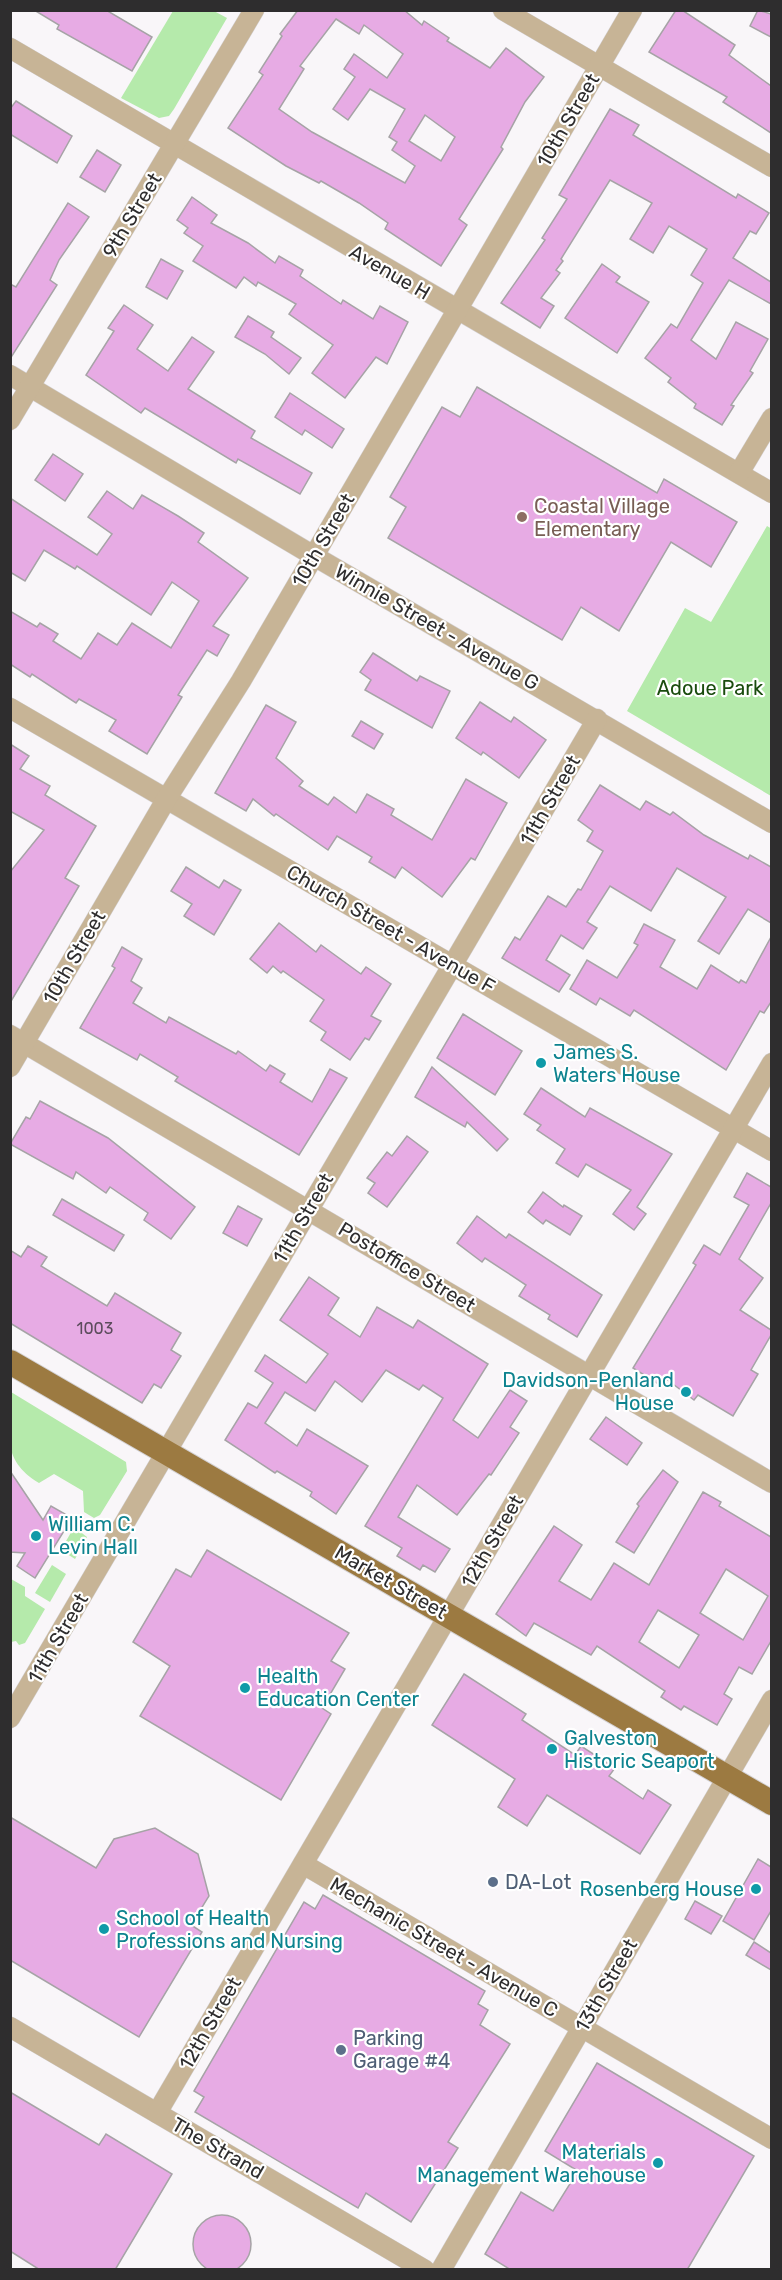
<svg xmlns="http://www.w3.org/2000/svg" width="782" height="2280" font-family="Rubik,sans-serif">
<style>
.green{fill:#b5eaab}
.building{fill:#e7abe4;stroke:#a6a3a6;stroke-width:1.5;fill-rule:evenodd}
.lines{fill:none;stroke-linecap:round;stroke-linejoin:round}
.minor-casing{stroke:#d4d2d4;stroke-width:21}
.major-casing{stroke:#d4d2d4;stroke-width:26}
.minor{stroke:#c7b496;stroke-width:20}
.major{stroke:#9c7a41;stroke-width:24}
.education-dot{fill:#8d6e63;stroke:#fff;stroke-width:2}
.culture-dot{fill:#0f9aa8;stroke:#fff;stroke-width:2}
.service-dot{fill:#5c6f8a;stroke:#fff;stroke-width:2}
.labels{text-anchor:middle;stroke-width:4.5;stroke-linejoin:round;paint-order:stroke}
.number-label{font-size:16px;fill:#5c4c5c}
.street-label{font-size:20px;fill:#2e2d2e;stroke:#fff}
.education-label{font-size:20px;fill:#785e54;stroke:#fff;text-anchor:start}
.park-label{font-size:20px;fill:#1a4c0e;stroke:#fff}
.culture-label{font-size:20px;fill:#0d838f;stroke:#fff;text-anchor:start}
.service-label{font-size:20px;fill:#4e5e75;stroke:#fff;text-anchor:start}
</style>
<rect width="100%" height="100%" fill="#f9f6f9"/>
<!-- green -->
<g class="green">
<path d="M173,11H214L227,18L174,109L169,116L159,118L121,98Z"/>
<path d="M767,526L772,529L771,796L627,711L685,608L711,622Z"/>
<path d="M11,1392L126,1462L127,1471L100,1515L94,1518L84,1512L83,1491L54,1474L39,1483C0,1459 10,1433 11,1392Z"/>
<path d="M74,1527L87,1537L75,1559L61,1550Z"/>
<path d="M52,1565L66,1574L50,1602L35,1593Z"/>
<path d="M11,1579L25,1587V1596L45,1609L25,1643L19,1645L16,1641L11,1642Z"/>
</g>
<!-- building -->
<g class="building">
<path d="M34,10H106L152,37L132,71L57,29L59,25Z"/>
<path d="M298,10H404L422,25L424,21L449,38L447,41L490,68L506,48L544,77L525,102L501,147L503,149L459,219L467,225L441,266L385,229L388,223L359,203L321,181L319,183L286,166L228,128L263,75L259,72L282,36L280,34ZM336,19L359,34L364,25L403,54L387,78L354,54L344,69L355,77L333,109L348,120L370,89L405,109L389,137L397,142L392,150L415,166L405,183L312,132L279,109L304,69L300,66ZM425,115L455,137L441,161L409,141Z"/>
<path d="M676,10H682L735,45L729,55L771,86V133L723,102L727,97L649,52Z"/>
<path d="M758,10L771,14V37L750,26Z"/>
<path d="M16,101L72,136L57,163L10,134V109Z"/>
<path d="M610,109L639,125L633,135L736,198L738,194L769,213L756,234L750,231L733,258L771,282V304L729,280L691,340L716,359L736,322L768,339L750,371L753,373L731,405L734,406L722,425L694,408L696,404L668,382L671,378L645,358L671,324L677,328L703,283L691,275L707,249L669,226L653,253L630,239L652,203L610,180L561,259L563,261L556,270L560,273L541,298L554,306L540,328L501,303L545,240L542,238L567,199L559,195Z"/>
<path d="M97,150L121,165L105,192L80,177Z"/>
<path d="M192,197L217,215L211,223L248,243L275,263L279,256L303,270L300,276L341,304L343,300L373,319L380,306L408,322L387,364L376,357L345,398L312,373L333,345L289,314L296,304L258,282L256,286L244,277L236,288L193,261L203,246L184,233L188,228L177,220Z"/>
<path d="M68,203L89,217L59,260L50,280L57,285L10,359V284L16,287Z"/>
<path d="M161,259L183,271L167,299L146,287Z"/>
<path d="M602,264L620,277L616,282L649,302L617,353L565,318Z"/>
<path d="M124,305L153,325L137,349L168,371L192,337L214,352L188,389L255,431L251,438L312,473L300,494L238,459L236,463L145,408L141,413L86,375L114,331L108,328Z"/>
<path d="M248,316L274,332L271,337L301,358L289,374L265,354L235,337Z"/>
<path d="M477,387L657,493L664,479L737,522L711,567L671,542L619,631L581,607L562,640L388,538L406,507L390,497L442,407L460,417Z"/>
<path d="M290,393L344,429L332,448L305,430L302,435L275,417Z"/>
<path d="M53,454L83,474L65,501L35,480Z"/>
<path d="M107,491L133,509L142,495L178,516L204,533L198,542L248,578L213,626L229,635L217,656L207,650L178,695L182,697L147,754L109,731L116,720L79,699L76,703L32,674L30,677L10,664V611L37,627L40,623L58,634L53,641L81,659L98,633L117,645L132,623L171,648L199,601L172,582L151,615L77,566L75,569L44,550L25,581L10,572V498L97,555L112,534L88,517Z"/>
<path d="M373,653L417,681L420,676L450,691L432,728L365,690L371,680L360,672Z"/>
<path d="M480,702L511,722L514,717L546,740L519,778L483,752L481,755L456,738Z"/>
<path d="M266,705L296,722L276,758L303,781L299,786L328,805L334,797L356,813L367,794L394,809L391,815L432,840L466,779L507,803L475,860L471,858L442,897L402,867L395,878L369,862L372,857L337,836L328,850L276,814L274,816L253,799L246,811L215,793Z"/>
<path d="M361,721L383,734L374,749L352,736Z"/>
<path d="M10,744L29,756L20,769L50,786L45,795L96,826L65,878L79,886L10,1003V872L44,830L10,811Z"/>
<path d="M600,785L640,810L646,801L670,815L673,812L704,835L748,859L750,855L771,867V923L748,909L719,954L698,941L726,897L677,868L651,911L610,886L587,922L597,928L583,949L561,935L546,960L570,975L559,992L502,958L515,937L520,940L548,896L566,907L578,889L581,890L603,851L587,841L593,831L578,820Z"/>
<path d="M186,867L219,888L224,880L241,890L214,935L184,916L192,904L171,891Z"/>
<path d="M279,923L316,952L321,945L361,974L366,967L391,984L371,1016L381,1021L369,1040L365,1038L350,1060L321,1040L326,1032L310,1021L324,1000L283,971L281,973L273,966L267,973L250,959Z"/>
<path d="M644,924L675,940L660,967L697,989L711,965L739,983L741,980L746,983L771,937V1002L764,1013L760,1011L726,1070L634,1010L630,1016L600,998L596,1005L570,989L587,960L617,978L638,945L634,943Z"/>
<path d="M122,947L142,959L131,981L142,988L133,1003L166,1023L169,1017L236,1054L238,1051L266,1071L270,1065L285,1074L280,1082L312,1102L330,1069L347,1078L299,1155L175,1081L178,1077L140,1054L137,1060L80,1028L115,968L112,966Z"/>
<path d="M463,1014L522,1051L495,1095L437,1058Z"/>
<path d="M432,1067L508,1139L497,1151L467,1122L465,1127L415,1097Z"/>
<path d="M541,1088L585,1117L590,1108L672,1154L637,1207L646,1214L634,1230L613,1214L631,1190L586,1164L578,1177L556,1163L565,1149L537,1130L541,1125L524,1114Z"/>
<path d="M40,1101L108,1138L195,1207L171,1239L144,1220L148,1213L110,1187L106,1193L76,1172L73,1179L10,1144L26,1117L30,1119Z"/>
<path d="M407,1136L428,1152L387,1207L368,1193L375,1183L367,1178L387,1152L392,1156Z"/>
<path d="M747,1173L771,1187V1203L739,1259L763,1278L740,1310L771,1330V1335L751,1370L758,1374L733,1416L698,1395L694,1400L665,1378L660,1385L633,1368L696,1265L693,1263L704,1245L720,1255L749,1205L734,1197Z"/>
<path d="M543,1192L563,1207L564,1205L582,1216L570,1235L546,1220L543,1224L528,1212Z"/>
<path d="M62,1199L124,1235L114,1251L53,1215Z"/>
<path d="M238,1206L262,1219L247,1246L223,1233Z"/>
<path d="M477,1216L506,1238L509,1234L602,1295L577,1337L548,1319L550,1315L519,1296L526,1285L485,1258L482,1262L457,1243Z"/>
<path d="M28,1246L47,1257L41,1266L107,1306L115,1293L181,1333L171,1350L181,1356L161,1388L154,1384L142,1403L10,1323V1250L21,1257Z"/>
<path d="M309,1277L339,1298L328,1315L360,1337L377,1307L413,1328L418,1320L488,1364L453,1420L478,1438L510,1390L527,1401L510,1427L519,1433L491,1475L489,1474L457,1515L417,1485L398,1517L450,1549L435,1572L423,1565L420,1570L397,1556L402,1548L365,1526L443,1398L423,1385L419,1390L386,1370L362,1402L335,1381L315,1411L285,1392L265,1423L297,1446L307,1429L368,1466L336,1514L310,1496L312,1492L277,1471L275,1473L225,1440L248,1403L257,1408L273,1383L255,1371L265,1355L306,1383L328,1354L280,1320Z"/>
<path d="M606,1417L642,1443L627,1465L590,1439Z"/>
<path d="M663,1470L678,1482L634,1553L616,1542L639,1506L637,1504Z"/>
<path d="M10,1471L43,1520L51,1506L72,1518L35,1578L17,1566L25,1553L10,1552Z"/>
<path d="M703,1492L721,1502L719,1506L771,1537V1641L752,1674L739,1667L724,1694L732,1699L717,1725L684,1706L681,1710L661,1697L665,1691L597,1646L591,1655L534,1623L526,1636L496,1614L554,1526L582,1545L559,1581L591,1600L614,1563L649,1585ZM726,1569L768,1596L743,1640L700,1613ZM658,1610L699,1635L679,1668L639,1642Z"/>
<path d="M207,1550L349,1633L331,1661L345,1669L322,1708L331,1714L281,1800L140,1716L170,1666L133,1642L176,1569L191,1577Z"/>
<path d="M464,1674L526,1714L522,1720L575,1755L581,1746L615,1768L609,1776L643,1799L648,1790L671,1805L640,1854L547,1795L527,1826L498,1807L515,1779L432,1725Z"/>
<path d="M10,1817L96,1868L114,1839L155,1828L198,1854L209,1896L191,1925L202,1932L139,2037L10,1960Z"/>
<path d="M758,1859L771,1867V1911L754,1940L723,1921Z"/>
<path d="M323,1895L485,1991L478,2004L488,2010L480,2025L510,2044L448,2142L458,2148L411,2222L366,2193L358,2208L195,2112L204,2097L194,2091L304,1902L315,1909Z"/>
<path d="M695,1901L722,1916L711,1934L685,1919Z"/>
<path d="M754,1942L771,1953V1970L746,1955Z"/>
<path d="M597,2063L754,2156L687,2270H511L485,2254L521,2192L553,2211L578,2171L545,2151Z"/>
<path d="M10,2092L99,2145L106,2134L172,2174L115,2270H40L10,2251Z"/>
<circle cx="222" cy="2244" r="29"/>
</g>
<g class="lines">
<!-- minor casing -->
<g class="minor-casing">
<g id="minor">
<path d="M503,10L772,167"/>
<path d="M10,48L772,493"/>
<path d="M10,375L314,556L772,823"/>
<path d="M10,420L254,10"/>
<path d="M739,473L772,418"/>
<path d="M10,708L772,1151"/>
<path d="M10,1035L772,1483"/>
<path d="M10,1067L167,798L241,681L632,10"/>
<path d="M10,1718L597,719"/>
<path d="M303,1864L772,2139"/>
<path d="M10,2027L425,2270"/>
<path d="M157,2113L772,1063"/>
<path d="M441,2270L772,1700"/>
</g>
</g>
<!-- major casing -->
<g class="major-casing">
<path id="major" d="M10,1362L772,1803"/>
</g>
<!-- minor -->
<use href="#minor" class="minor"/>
<!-- major -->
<use href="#major" class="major"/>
</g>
<!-- markers -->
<circle class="education-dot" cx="522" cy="517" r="6"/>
<g class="culture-dot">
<circle cx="541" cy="1063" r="6"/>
<circle cx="686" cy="1392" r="6"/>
<circle cx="36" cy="1536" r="6"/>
<circle cx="245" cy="1688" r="6"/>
<circle cx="552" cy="1749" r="6"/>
<circle cx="756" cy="1889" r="6"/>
<circle cx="104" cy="1929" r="6"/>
<circle cx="658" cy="2163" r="6"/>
</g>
<g class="service-dot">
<circle cx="493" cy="1882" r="6"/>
<circle cx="341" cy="2050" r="6"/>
</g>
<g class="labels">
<!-- number labels -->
<g class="number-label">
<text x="95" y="1334">1003</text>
</g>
<!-- street labels -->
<g class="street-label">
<text transform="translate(568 120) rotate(-60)" y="7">10th Street</text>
<text transform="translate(132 215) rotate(-59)" y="7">9th Street</text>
<text transform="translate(390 272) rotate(30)" y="7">Avenue H</text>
<text transform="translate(323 540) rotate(-60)" y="7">10th Street</text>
<text transform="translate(437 627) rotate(30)" y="7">Winnie Street - Avenue G</text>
<text transform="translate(550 800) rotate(-60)" y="7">11th Street</text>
<text transform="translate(391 929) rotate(30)" y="7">Church Street - Avenue F</text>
<text transform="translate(74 957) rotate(-60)" y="7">10th Street</text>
<text transform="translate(303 1218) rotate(-60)" y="7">11th Street</text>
<text transform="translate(407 1267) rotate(31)" y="7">Postoffice Street</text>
<text transform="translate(492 1541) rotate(-60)" y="7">12th Street</text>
<text transform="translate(391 1582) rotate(30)" y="7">Market Street</text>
<text transform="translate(58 1638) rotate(-60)" y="7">11th Street</text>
<text transform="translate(444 1947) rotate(30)" y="7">Mechanic Street - Avenue C</text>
<text transform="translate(606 1985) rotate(-60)" y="7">13th Street</text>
<text transform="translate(210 2023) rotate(-60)" y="7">12th Street</text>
<text transform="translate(218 2148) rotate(30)" y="7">The Strand</text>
</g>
<!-- education labels -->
<g class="education-label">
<text x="534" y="513">Coastal Village<tspan x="534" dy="23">Elementary</tspan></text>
</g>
<!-- park labels -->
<g class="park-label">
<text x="710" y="695">Adoue Park</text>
</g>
<!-- culture labels -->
<g class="culture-label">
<text x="553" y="1059">James S.<tspan x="553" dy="23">Waters House</tspan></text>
<text x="674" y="1387" text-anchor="end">Davidson-Penland<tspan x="674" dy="23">House</tspan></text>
<text x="48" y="1531">William C.<tspan x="48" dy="23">Levin Hall</tspan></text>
<text x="257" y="1683">Health<tspan x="257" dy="23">Education Center</tspan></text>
<text x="564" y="1745">Galveston<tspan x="564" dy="23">Historic Seaport</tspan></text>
<text x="744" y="1896" text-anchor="end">Rosenberg House</text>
<text x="116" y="1925">School of Health<tspan x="116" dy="23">Professions and Nursing</tspan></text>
<text x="646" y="2159" text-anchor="end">Materials<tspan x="646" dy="23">Management Warehouse</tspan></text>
</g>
<!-- service labels -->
<g class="service-label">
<text x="505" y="1889">DA-Lot</text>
<text x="353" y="2045">Parking<tspan x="353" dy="23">Garage #4</tspan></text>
</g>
</g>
<!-- border -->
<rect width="782" height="2280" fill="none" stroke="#2e2d2e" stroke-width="24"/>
</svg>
